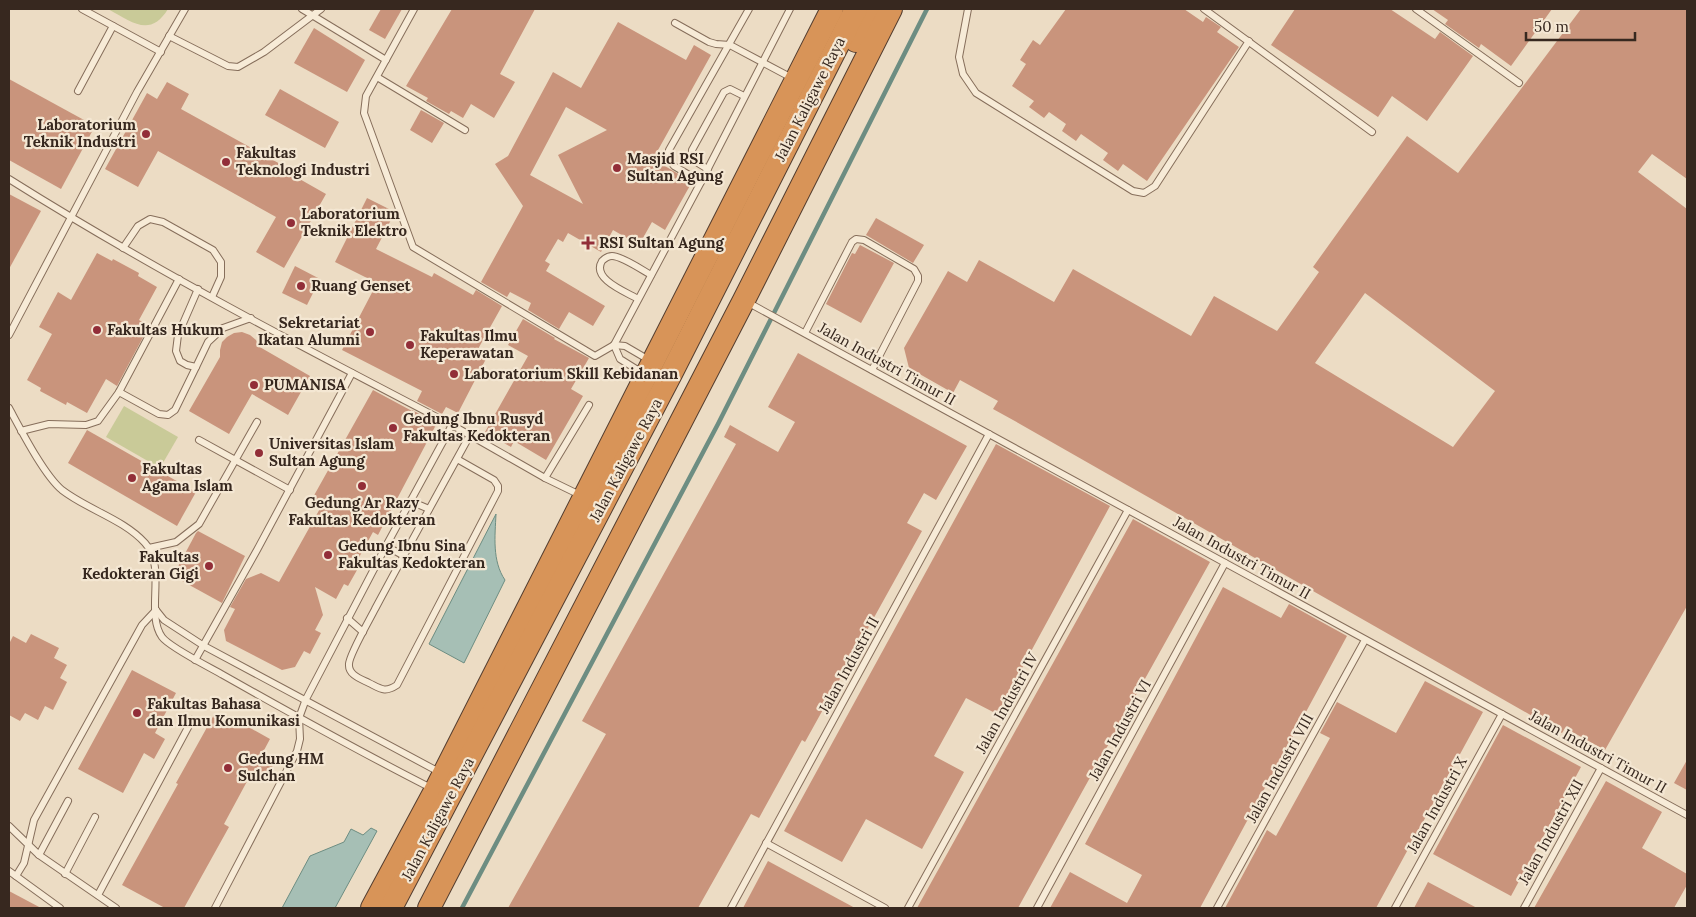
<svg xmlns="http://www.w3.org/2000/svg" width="1696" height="917" font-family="Lora,serif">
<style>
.green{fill:#c9ca98}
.water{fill:#a6bfb5;stroke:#6d8d82}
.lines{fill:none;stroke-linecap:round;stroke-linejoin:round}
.stream{stroke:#6d8d82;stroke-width:4.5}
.building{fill:#c9947c;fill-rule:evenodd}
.lane-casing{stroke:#866e5b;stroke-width:8}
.highway-casing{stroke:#543d2f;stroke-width:24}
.lane{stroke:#f7ebd7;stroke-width:6}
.highway{stroke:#d89458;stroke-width:22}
.poi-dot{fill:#922e38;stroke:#f4e7d3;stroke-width:2}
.labels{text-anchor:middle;stroke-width:4.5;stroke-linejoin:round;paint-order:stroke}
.street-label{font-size:15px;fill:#37281f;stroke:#f4e7d3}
.poi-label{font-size:15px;font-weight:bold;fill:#37281f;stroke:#f4e7d3;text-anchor:start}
</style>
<rect width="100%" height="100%" fill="#ecdcc4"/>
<!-- green -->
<g class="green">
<path d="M108,9H168C150,38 132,22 108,9Z"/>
<path d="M124,406L178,437L160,468L106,437Z"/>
</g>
<!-- water -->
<g class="water">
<path d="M496,514C495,536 492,561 505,580L464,663L429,644Z"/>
<path d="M371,828L377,831L335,908H282L310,856L344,842L351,829L363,835Z"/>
</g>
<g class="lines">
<!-- stream -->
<path class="stream" d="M462,908L718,424L927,9"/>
</g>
<!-- building -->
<g class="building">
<path d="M381,9H402L385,39L369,30Z"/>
<path d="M452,9H535L500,74L515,82L494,118L471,104L463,118L451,111L449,114L426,101L428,98L406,86Z"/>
<path d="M1066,9H1184L1203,22L1206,17L1221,27L1217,32L1239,47L1147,181L1123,164L1118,171L1103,160L1108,153L1081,134L1076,141L1062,131L1066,124L1049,112L1044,118L1029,107L1034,101L1012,86L1026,64L1020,60L1033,40L1040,45Z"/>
<path d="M1295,9H1390L1435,39L1440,32L1473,56L1427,121L1392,96L1378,117L1271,45Z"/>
<path d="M1432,9H1552L1511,66L1481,44L1479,48L1445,24L1448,20Z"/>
<path d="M1581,9H1687V179L1652,154L1638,172L1687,209V606L1605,750L1565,728L1562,733L1013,420L993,409L998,401L960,380L953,393L909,368L904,348L948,271L967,282L979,260L1054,302L1073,269L1191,336L1214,296L1277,331L1319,272L1313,267L1407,136L1458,173ZM1365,293L1495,391L1453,447L1315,363Z"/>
<path d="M618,22L686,60L694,45L711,55L653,159L692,182L665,230L652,222L639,245L613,230L601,252L568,233L563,242L558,239L545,261L550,264L546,271L605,306L593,326L569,312L559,329L528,310L531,303L510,292L507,297L481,282L523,206L495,164L508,156L553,72L581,88ZM566,107L607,130L558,155L583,204L530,175Z"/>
<path d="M314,28L365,60L347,92L294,63Z"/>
<path d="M9,79L95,126L61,189L9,160Z"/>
<path d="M167,82L189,94L181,109L291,170L289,173L326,194L284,268L256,252L276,217L158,151L138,187L105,169L147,93L157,99Z"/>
<path d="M280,89L339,122L325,148L265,115Z"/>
<path d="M421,110L444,123L432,143L410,130Z"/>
<path d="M9,194L41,211L9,269Z"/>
<path d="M367,198L395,212L376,249L432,277L434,273L473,295L476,290L502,306L478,349L488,355L458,413L446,407L442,414L417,401L422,391L342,350L377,283L335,262Z"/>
<path d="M876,218L924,245L913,263L866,235Z"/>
<path d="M860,245L894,263L861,323L826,304L852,253L855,254Z"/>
<path d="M97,253L112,261L113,259L139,273L138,276L157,287L139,320L149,326L117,386L106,379L87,413L67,402L66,405L40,391L41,388L27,380L52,334L39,327L58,292L71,300Z"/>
<path d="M295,266L320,279L307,305L282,293Z"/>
<path d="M523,319L555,338L554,339L589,358L571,389L583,396L546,460L514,441L511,447L485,432L528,356L508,345Z"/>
<path d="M242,332L250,335L256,340L258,346L310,376L288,415L252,394L229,434L189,411L220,357V350L222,342L227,337L234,333Z"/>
<path d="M798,353L967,446L936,500L924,493L907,523L922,531L805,742L802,740L759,818L751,814L698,908H508L606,734L582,721L736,444L724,437L730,425L778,452L795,422L768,407Z"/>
<path d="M373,390L412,411V410L437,423L378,535L373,532L357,561L361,563L348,586L344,584L336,599L315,587L323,615L315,630L321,633L310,654L304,651L295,667L282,670L226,641L224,630L235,609L230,607L246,579L261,573L279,582L322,505L312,499Z"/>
<path d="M87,430L196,492L177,526L68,463Z"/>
<path d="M996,444L1110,506L997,714L966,698L934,756L964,772L922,849L866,819L842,862L784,831Z"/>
<path d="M1133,519L1210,562L1082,792L1018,908H917Z"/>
<path d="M198,531L245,556L222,603L173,576L196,533Z"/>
<path d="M1223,587L1281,618L1289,604L1347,636L1200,908H1050L1070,872L1127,903L1142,875L1085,844Z"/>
<path d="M31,634L59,648L54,658L67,665L60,678L67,682L53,710L45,706L38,720L25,713L20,721L9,715V644L13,636L26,643Z"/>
<path d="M132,670L176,693L155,733L165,739L154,759L144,753L123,793L78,769Z"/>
<path d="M1425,681L1483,712L1376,908H1225L1267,830L1276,836L1330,738L1320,733L1337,702L1396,733Z"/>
<path d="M215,713L227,720L229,716L270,739L262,754L275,762L264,781L251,774L224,824L229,827L184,908H165L122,885L178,784L176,783Z"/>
<path d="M1503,725L1581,767L1511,896L1433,854Z"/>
<path d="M1687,760V790L1674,783Z"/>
<path d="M1606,781L1662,812L1642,848L1687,874V885L1674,908H1534Z"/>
<path d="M768,861L855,908H743Z"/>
<path d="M1428,882L1477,908H1414Z"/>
<path d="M9,891L41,908H9Z"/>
</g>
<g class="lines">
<!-- lane casing -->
<g class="lane-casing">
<g id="lane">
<path d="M82,9L161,52"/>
<path d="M302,9L386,60"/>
<path d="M414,9L366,96L364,113L413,247L595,356L614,345L701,182L790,9"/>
<path d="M968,9L959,57L963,74L976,93L1133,191L1144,193L1155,186L1249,41"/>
<path d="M1204,9L1372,132"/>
<path d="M1416,9L1519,83"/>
<path d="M675,23L709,42L716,44L730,45L792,78"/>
<path d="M169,36L228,66L238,67L264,52L321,9"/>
<path d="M377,77L465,130"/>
<path d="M78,91L113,26"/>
<path d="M708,169C700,164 690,161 692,150L724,92L730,89L744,96"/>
<path d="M9,179C152,269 302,347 452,425L386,546L306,699L299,718L300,739L297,751L215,908"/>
<path d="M701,182L674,166L669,159V150L749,9"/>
<path d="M123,248L138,226L150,219L163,222L213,250L221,262V277L212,297"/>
<path d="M198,289L178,335L176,351L180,361L187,365L196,367L208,342L223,328L251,318"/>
<path d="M638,299C626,292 591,279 602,261C605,258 608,256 612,256C622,256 642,270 651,275"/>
<path d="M747,302L1687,815"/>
<path d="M805,333L852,242L856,239L864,240L914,269L918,276V281L872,370"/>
<path d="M9,335L137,92L185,9"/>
<path d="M614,345L620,359L644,374"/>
<path d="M614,345L625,346L649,360"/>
<path d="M119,392L159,414L168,415L175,410L196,367"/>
<path d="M9,408C21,430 44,475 62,490C88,510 123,519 145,543C167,567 145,613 162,637C169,647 211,668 223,675C292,714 362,753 433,789"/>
<path d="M452,425L545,478L580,495"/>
<path d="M21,431L49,424L86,425L98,421L119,392L179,279"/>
<path d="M199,440L290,490"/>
<path d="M457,459L494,480L498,486V491L397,685C385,693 381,689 369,683C361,679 348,675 349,664C349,655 370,619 375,609C406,551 438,493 470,435"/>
<path d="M545,478L589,405"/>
<path d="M410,501L429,509"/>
<path d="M386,546L404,556"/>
<path d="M149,548L176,542L199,524L257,422"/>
<path d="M156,610L164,620L204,646L441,773"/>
<path d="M347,618L363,632"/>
<path d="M195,660L257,550L352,373"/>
<path d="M9,826L39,855L116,908"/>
<path d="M766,843L885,908"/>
<path d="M39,855L68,801"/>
<path d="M9,871L60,908"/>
<path d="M65,874L95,817"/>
<path d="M16,876L24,863L34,820L142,625L156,610"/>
<path d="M98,895L192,720"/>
<path d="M731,908L989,434"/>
<path d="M908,908L1128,510"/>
<path d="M1037,908L1225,563"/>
<path d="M1217,908L1365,640"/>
<path d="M1395,908L1502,714"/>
<path d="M1524,908L1601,768"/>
</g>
</g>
<!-- highway casing -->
<g class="highway-casing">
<g id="highway">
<path d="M856,41L873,9"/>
<path d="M372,908L435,791L832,9"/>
<path d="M391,908L671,374L856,9"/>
<path d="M429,908L744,300L891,9"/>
</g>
</g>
<!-- lane -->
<use href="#lane" class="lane"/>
<!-- highway -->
<use href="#highway" class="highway"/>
</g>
<!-- markers -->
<g class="poi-dot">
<circle cx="146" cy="134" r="5"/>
<circle cx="226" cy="162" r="5"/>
<circle cx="617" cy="168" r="5"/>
<circle cx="291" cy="223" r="5"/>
<path d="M585.5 235.5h5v5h5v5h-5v5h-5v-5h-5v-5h5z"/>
<circle cx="301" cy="286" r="5"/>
<circle cx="97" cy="330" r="5"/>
<circle cx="370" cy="332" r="5"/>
<circle cx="410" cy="345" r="5"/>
<circle cx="454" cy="374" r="5"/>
<circle cx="254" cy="385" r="5"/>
<circle cx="393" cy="428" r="5"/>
<circle cx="259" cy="453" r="5"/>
<circle cx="132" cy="478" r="5"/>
<circle cx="362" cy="486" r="5"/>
<circle cx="328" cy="555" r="5"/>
<circle cx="209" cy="566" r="5"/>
<circle cx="137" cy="713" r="5"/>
<circle cx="228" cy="768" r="5"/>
</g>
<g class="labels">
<!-- street labels -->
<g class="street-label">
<text transform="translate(810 99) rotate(-63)" y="5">Jalan Kaligawe Raya</text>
<text transform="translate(887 364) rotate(29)" y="5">Jalan Industri Timur II</text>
<text transform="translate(626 460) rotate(-62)" y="5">Jalan Kaligawe Raya</text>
<text transform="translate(1242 558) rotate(29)" y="5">Jalan Industri Timur II</text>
<text transform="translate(849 665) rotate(-61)" y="5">Jalan Industri II</text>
<text transform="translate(1007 703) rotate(-61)" y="5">Jalan Industri IV</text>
<text transform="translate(1120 730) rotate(-61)" y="5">Jalan Industri VI</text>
<text transform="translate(1598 752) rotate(29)" y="5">Jalan Industri Timur II</text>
<text transform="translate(1280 768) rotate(-61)" y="5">Jalan Industri VIII</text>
<text transform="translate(1437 805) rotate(-61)" y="5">Jalan Industri X</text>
<text transform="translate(438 819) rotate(-62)" y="5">Jalan Kaligawe Raya</text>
<text transform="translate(1551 832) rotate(-61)" y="5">Jalan Industri XII</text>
</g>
<!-- poi labels -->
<g class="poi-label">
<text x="136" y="130" text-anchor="end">Laboratorium<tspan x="136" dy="17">Teknik Industri</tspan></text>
<text x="236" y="158">Fakultas<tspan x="236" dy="17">Teknologi Industri</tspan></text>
<text x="627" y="164">Masjid RSI<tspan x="627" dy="17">Sultan Agung</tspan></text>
<text x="301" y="219">Laboratorium<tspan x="301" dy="17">Teknik Elektro</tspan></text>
<text x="599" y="248">RSI Sultan Agung</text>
<text x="311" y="291">Ruang Genset</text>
<text x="360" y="328" text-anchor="end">Sekretariat<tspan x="360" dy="17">Ikatan Alumni</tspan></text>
<text x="107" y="335">Fakultas Hukum</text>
<text x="420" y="341">Fakultas Ilmu<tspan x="420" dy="17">Keperawatan</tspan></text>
<text x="464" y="379">Laboratorium Skill Kebidanan</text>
<text x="264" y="390">PUMANISA</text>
<text x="403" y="424">Gedung Ibnu Rusyd<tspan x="403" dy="17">Fakultas Kedokteran</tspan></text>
<text x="269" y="449">Universitas Islam<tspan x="269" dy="17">Sultan Agung</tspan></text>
<text x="142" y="474">Fakultas<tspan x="142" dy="17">Agama Islam</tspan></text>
<text x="362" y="508" text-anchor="middle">Gedung Ar Razy<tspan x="362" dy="17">Fakultas Kedokteran</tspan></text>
<text x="338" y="551">Gedung Ibnu Sina<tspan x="338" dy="17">Fakultas Kedokteran</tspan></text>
<text x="199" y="562" text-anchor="end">Fakultas<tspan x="199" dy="17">Kedokteran Gigi</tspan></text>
<text x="147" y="709">Fakultas Bahasa<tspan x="147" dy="17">dan Ilmu Komunikasi</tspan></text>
<text x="238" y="764">Gedung HM<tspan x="238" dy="17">Sulchan</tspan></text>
</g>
</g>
<!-- border -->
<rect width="1696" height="917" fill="none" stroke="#37281f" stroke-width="20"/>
<!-- scale -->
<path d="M1526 32v8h109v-8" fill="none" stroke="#37281f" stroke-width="2.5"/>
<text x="1534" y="32" font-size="15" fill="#37281f" stroke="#f4e7d3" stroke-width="4" paint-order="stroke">50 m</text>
</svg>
